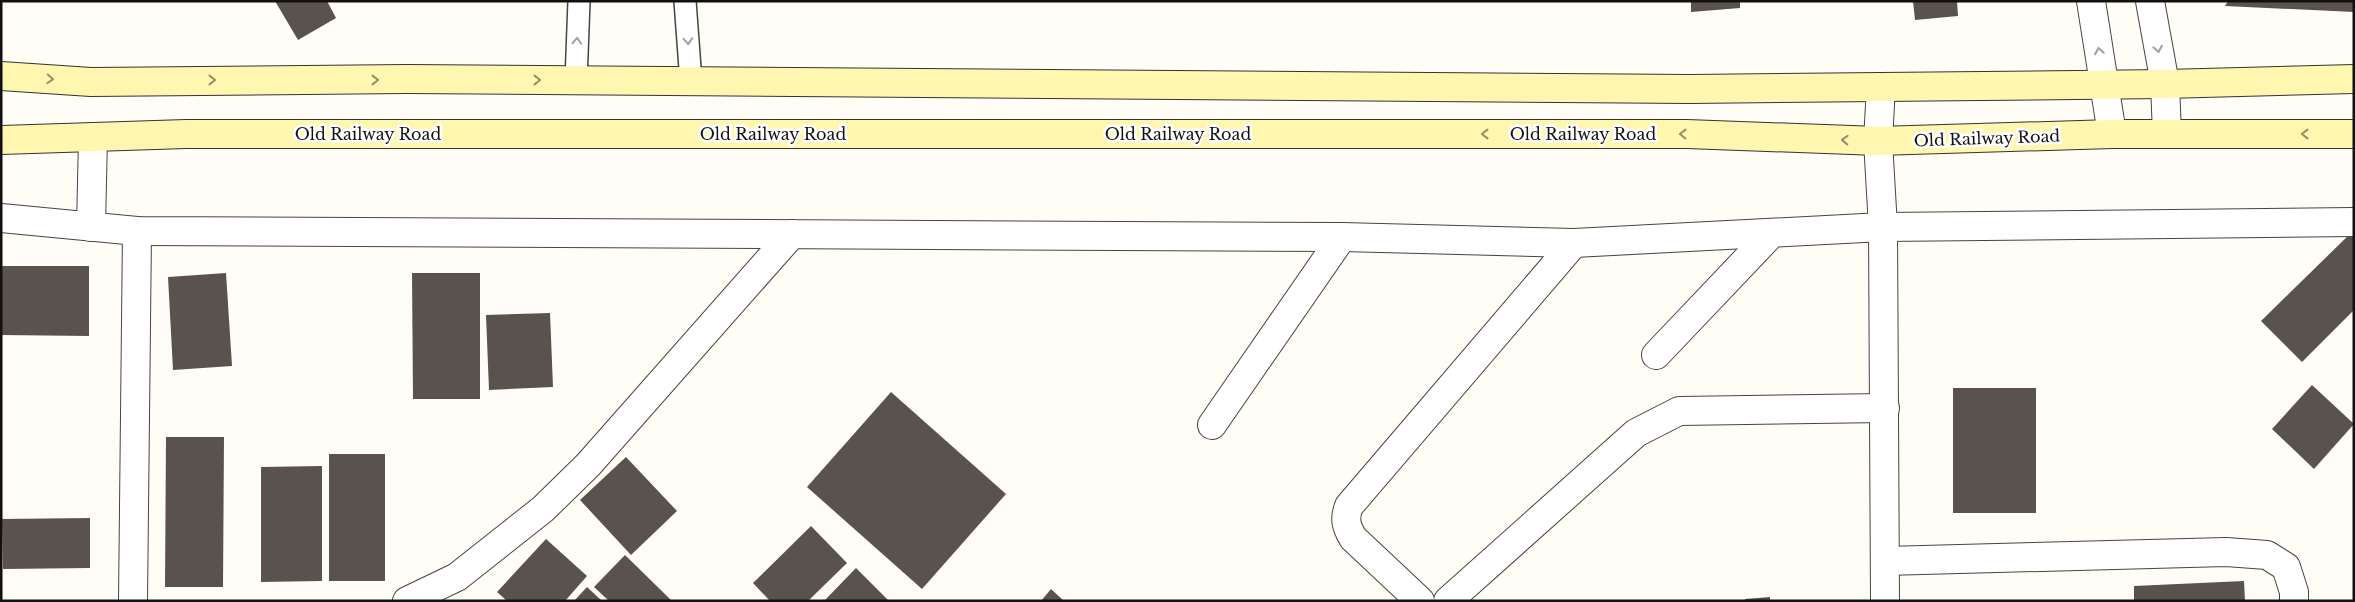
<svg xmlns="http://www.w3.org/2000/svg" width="2355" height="602" font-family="'Libre Baskerville',serif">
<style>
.building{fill:#5a524d}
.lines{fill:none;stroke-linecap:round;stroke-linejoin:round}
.service-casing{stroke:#444;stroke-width:24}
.minor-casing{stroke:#444;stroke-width:30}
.tertiary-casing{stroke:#444;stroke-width:30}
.secondary-casing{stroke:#333;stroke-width:30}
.service{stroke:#fff;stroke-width:21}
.minor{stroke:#fff;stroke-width:28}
.tertiary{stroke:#fff;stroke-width:28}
.secondary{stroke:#fff6b0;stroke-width:28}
.oneway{stroke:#a0a0a0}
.oneway2{stroke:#948f68}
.labels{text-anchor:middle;stroke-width:5;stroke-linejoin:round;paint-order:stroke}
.street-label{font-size:16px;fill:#111;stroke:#fff}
</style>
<rect width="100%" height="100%" fill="#fffdf5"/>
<!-- building -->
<g class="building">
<path d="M275,1H327L336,18L298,40Z"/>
<path d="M1691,1H1740V8L1691,12Z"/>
<path d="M1913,1H1957L1958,16L1915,20Z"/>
<path d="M2228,1H2354V12L2225,6Z"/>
<path d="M2354,230V310L2302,362L2261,321Z"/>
<path d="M1,266H89V336L1,335Z"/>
<path d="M226,273L232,366L173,370L168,277Z"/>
<path d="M412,273H480V399H413Z"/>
<path d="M550,313L553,387L489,390L486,315Z"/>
<path d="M2312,385L2354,424L2314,469L2272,429Z"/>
<rect x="1953" y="388" width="83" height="125"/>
<path d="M891,392L1006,494L922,589L807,487Z"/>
<path d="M166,437H224L223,587H165Z"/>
<rect x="329" y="454" width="56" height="127"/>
<path d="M626,457L677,511L631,555L580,500Z"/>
<path d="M322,466V581L261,582V467Z"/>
<path d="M90,518V568L3,569L2,519Z"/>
<path d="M811,526L847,563L808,601H770L753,583Z"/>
<path d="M546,539L587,576L565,601H507L497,592Z"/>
<path d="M625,555L672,601H609L594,587Z"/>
<path d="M856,568L889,601H824Z"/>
<path d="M2244,581L2245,601H2134V586Z"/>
<path d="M587,587L602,601H574Z"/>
<path d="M1051,589L1064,601H1041Z"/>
<path d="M1770,597V601H1745V599Z"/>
</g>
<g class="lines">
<!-- service casing -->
<g class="service-casing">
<g id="service">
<path d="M685,1L691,82"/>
<path d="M576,81L579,1"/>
</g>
</g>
<!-- minor casing -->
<g class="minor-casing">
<g id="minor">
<path d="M1881,87L1878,141L1883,227L1885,601"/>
<path d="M1656,355L1772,233"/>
<path d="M1212,425L1342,237"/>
<path d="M1885,561L2226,552L2267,555L2286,567L2294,592V601"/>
<path d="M133,601L137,231"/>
<path d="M407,601L457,577L543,509L588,465L792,234"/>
<path d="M1420,601L1353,538C1346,526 1344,519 1349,506L1574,243"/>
<path d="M1448,601L1636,433L1679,411L1885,408"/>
</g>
</g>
<!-- tertiary casing -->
<g class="tertiary-casing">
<g id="tertiary">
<path d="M2091,1L2112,134"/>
<path d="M2150,1L2165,84L2167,134"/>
<path d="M1,218L137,231L1342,237L1574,243L1883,227L2354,222"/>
<path d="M91,227L93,137"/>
</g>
</g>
<!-- secondary casing -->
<g class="secondary-casing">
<g id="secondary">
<path d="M1,76L91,82L407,79L1690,89L2165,84L2354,79"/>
<path d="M1,140L186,134H1687L1878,141L2112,134H2354"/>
</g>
</g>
<!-- service -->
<use href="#service" class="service"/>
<!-- minor -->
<use href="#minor" class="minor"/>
<!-- tertiary -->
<use href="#tertiary" class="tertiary"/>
<!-- secondary -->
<use href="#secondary" class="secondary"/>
</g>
<!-- one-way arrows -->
<defs><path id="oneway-chevron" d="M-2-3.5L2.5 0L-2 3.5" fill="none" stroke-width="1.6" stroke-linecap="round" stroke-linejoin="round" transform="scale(1.25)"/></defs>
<g class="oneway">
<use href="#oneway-chevron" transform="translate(577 41) rotate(-87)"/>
<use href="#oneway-chevron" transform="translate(688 41) rotate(86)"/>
<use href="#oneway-chevron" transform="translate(2158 49) rotate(80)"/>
<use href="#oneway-chevron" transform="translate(2099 51) rotate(-99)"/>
</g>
<g class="oneway2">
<use href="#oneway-chevron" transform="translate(50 79) rotate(3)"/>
<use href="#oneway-chevron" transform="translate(212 80)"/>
<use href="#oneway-chevron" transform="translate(375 80)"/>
<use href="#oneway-chevron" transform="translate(537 80)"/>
<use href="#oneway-chevron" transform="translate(1485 134) rotate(180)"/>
<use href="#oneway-chevron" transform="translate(1683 134) rotate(-179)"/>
<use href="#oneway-chevron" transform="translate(2305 134) rotate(-180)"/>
<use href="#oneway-chevron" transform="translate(1845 140) rotate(-178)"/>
</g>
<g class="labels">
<!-- street labels -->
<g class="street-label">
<text x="368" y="140">Old Railway Road</text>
<text x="773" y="140">Old Railway Road</text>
<text x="1178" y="140">Old Railway Road</text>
<text x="1583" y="140">Old Railway Road</text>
<text transform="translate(1987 138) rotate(-2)" y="6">Old Railway Road</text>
</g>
</g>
<!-- border -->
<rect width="2355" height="602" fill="none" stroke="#111111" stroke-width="5"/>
</svg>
